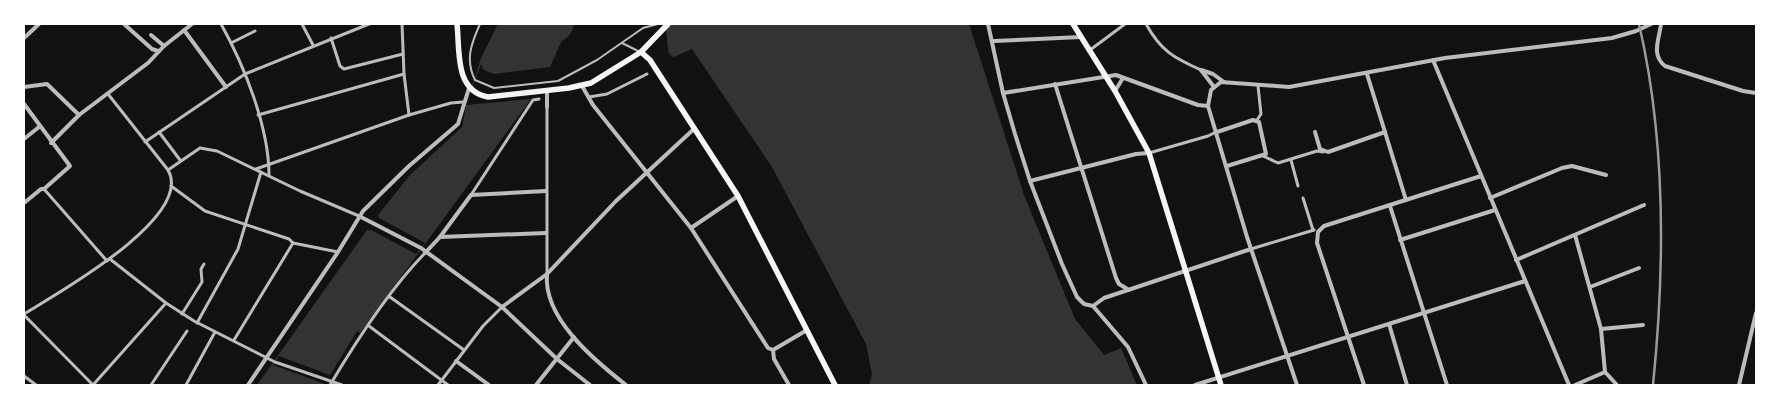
<svg xmlns="http://www.w3.org/2000/svg" width="1780" height="409" font-family="Arial,sans-serif">
<style>
.water{fill:#333}
.pier{fill:#111}
.lines{fill:none;stroke-linecap:round;stroke-linejoin:round}
.service{stroke:#bcbcbc;stroke-width:2}
.pedestrian{stroke:#bcbcbc;stroke-width:3}
.minor{stroke:#bcbcbc;stroke-width:4}
.secondary{stroke:#f5f5f5;stroke-width:5.5}
.rail{stroke:#9a9a9a;stroke-width:2.5}
</style>
<rect width="100%" height="100%" fill="#111"/>
<!-- water -->
<g class="water">
<path d="M498,24H575L569,36L561,42L550,67L531,99L360,333L357,331L324,385H257L367,230H371L379,218L378,215L410,175L462,127L466,105L481,58Z"/>
<path d="M663,24H969L1024,195L1075,319L1104,355L1121,348L1137,385H869L872,374L866,344L772,167L692,49L674,57L670,55C665,43 670,38 663,24Z"/>
</g>
<!-- pier -->
<g class="pier">
<path d="M481,64L484,70L494,74L550,67L531,99L466,105Z"/>
<path d="M379,218L425,243L416,254L371,230Z"/>
<path d="M279,356L303,365L330,375L325,384L273,365Z"/>
</g>
<g class="lines">
<!-- service -->
<g class="service">
<path d="M480,24C471,44 465,60 475,80L494,88L558,81L597,60L643,28L658,24"/>
<path d="M622,43L640,52"/>
</g>
<!-- pedestrian -->
<g class="pedestrian">
<path d="M221,24C244,65 269,127 269,175"/>
<path d="M302,24L313,45"/>
<path d="M402,24L404,74L409,115"/>
<path d="M1146,24C1161,51 1174,58 1201,70"/>
<path d="M331,38L340,66L344,69L403,54"/>
<path d="M231,43L255,31"/>
<path d="M1090,50L1125,24"/>
<path d="M589,97L607,94L647,74"/>
<path d="M258,115L404,74"/>
<path d="M1257,120L1261,114L1258,86"/>
<path d="M159,132L180,160"/>
<path d="M145,142L245,74L369,24"/>
<path d="M1149,153L1208,136L1216,132"/>
<path d="M1263,156L1278,163L1317,151L1323,152"/>
<path d="M1291,160L1298,186"/>
<path d="M256,169L409,115L451,103L463,102"/>
<path d="M168,170L200,148L217,151L300,191L359,216"/>
<path d="M171,186L205,211L289,239L293,243"/>
<path d="M44,189L107,261"/>
<path d="M471,195L533,100L539,99"/>
<path d="M1303,198L1313,230"/>
<path d="M293,243L338,252"/>
<path d="M1251,249L1314,230"/>
<path d="M110,259L166,303L194,321L275,362L342,385"/>
<path d="M547,273V107"/>
<path d="M390,297L464,350"/>
<path d="M24,314C56,294 195,217 168,170L108,94"/>
<path d="M182,314L202,282L201,269L204,264"/>
<path d="M24,315L93,385L166,303"/>
<path d="M197,323L238,249L261,172"/>
<path d="M369,326L448,385"/>
<path d="M234,340L293,243"/>
<path d="M24,376L36,385"/>
<path d="M151,385L187,331"/>
<path d="M186,385L215,332"/>
<path d="M330,385C355,343 391,288 425,253"/>
<path d="M438,385L483,326L502,307"/>
</g>
<!-- minor -->
<g class="minor">
<path d="M124,24L152,49L158,51"/>
<path d="M988,24L1003,93L1015,134L1030,181L1062,264L1077,297L1084,304L1093,306L1128,347L1146,385"/>
<path d="M1661,24C1659,40 1651,55 1665,66L1743,91L1756,93"/>
<path d="M184,30L226,87"/>
<path d="M151,35L164,46"/>
<path d="M24,38L39,24"/>
<path d="M994,41L1081,37"/>
<path d="M1433,60L1569,385"/>
<path d="M1201,70L1213,74L1224,82"/>
<path d="M1201,70L1214,87"/>
<path d="M1367,74L1406,200"/>
<path d="M1055,84L1116,278L1119,284L1129,290"/>
<path d="M582,86L593,105L691,228L768,348L773,350"/>
<path d="M24,87L47,84L79,115"/>
<path d="M1115,91L1123,78"/>
<path d="M1003,93L1116,75L1198,105L1208,106"/>
<path d="M24,104L70,166L44,189H41L24,203"/>
<path d="M547,107V90"/>
<path d="M1217,132L1253,120L1259,122L1266,154L1227,166"/>
<path d="M1315,132L1320,149L1328,152L1385,132"/>
<path d="M24,139L39,127"/>
<path d="M51,143L79,115L148,63L164,46L192,24"/>
<path d="M1030,181L1136,154L1149,153"/>
<path d="M1490,198L1562,168L1572,166L1606,175"/>
<path d="M1390,206L1447,385"/>
<path d="M359,216L421,248L502,307L557,359L590,385"/>
<path d="M691,228L738,196"/>
<path d="M440,237L546,233"/>
<path d="M1400,240L1495,210"/>
<path d="M425,253L440,237L471,195L546,191"/>
<path d="M1516,260L1644,205"/>
<path d="M547,274C543,318 594,360 626,385"/>
<path d="M1590,287L1639,268"/>
<path d="M1093,306L1104,298L1251,249"/>
<path d="M502,307L547,274L616,201L695,128"/>
<path d="M1389,324L1407,385"/>
<path d="M1601,329L1643,325"/>
<path d="M773,350L774,359L789,385"/>
<path d="M773,350L807,330"/>
<path d="M456,361L489,385"/>
<path d="M1605,372L1617,385"/>
<path d="M248,385L338,252L363,211L409,166L458,124L469,88"/>
<path d="M536,385L574,337"/>
<path d="M1195,385L1525,281"/>
<path d="M1297,385L1247,237L1208,106L1211,90L1221,82L1289,87L1445,58L1612,38L1636,31L1651,24"/>
<path d="M1364,385L1317,243L1318,232L1324,226L1481,176"/>
<path d="M1575,385L1605,372L1601,329L1575,235"/>
<path d="M1739,385L1756,313"/>
</g>
<!-- secondary -->
<g class="secondary">
<path d="M457,24C460,50 454,91 488,97L569,88L591,83L641,52L668,24"/>
<path d="M1073,24L1115,91L1149,153L1221,385"/>
<path d="M641,52L650,60L738,196L835,385"/>
</g>
<!-- rail -->
<path class="rail" d="M1639,24C1666,140 1665,267 1653,385"/>
</g>
<!-- border -->
<rect width="1780" height="409" fill="none" stroke="#ffffff" stroke-width="50"/>
</svg>
